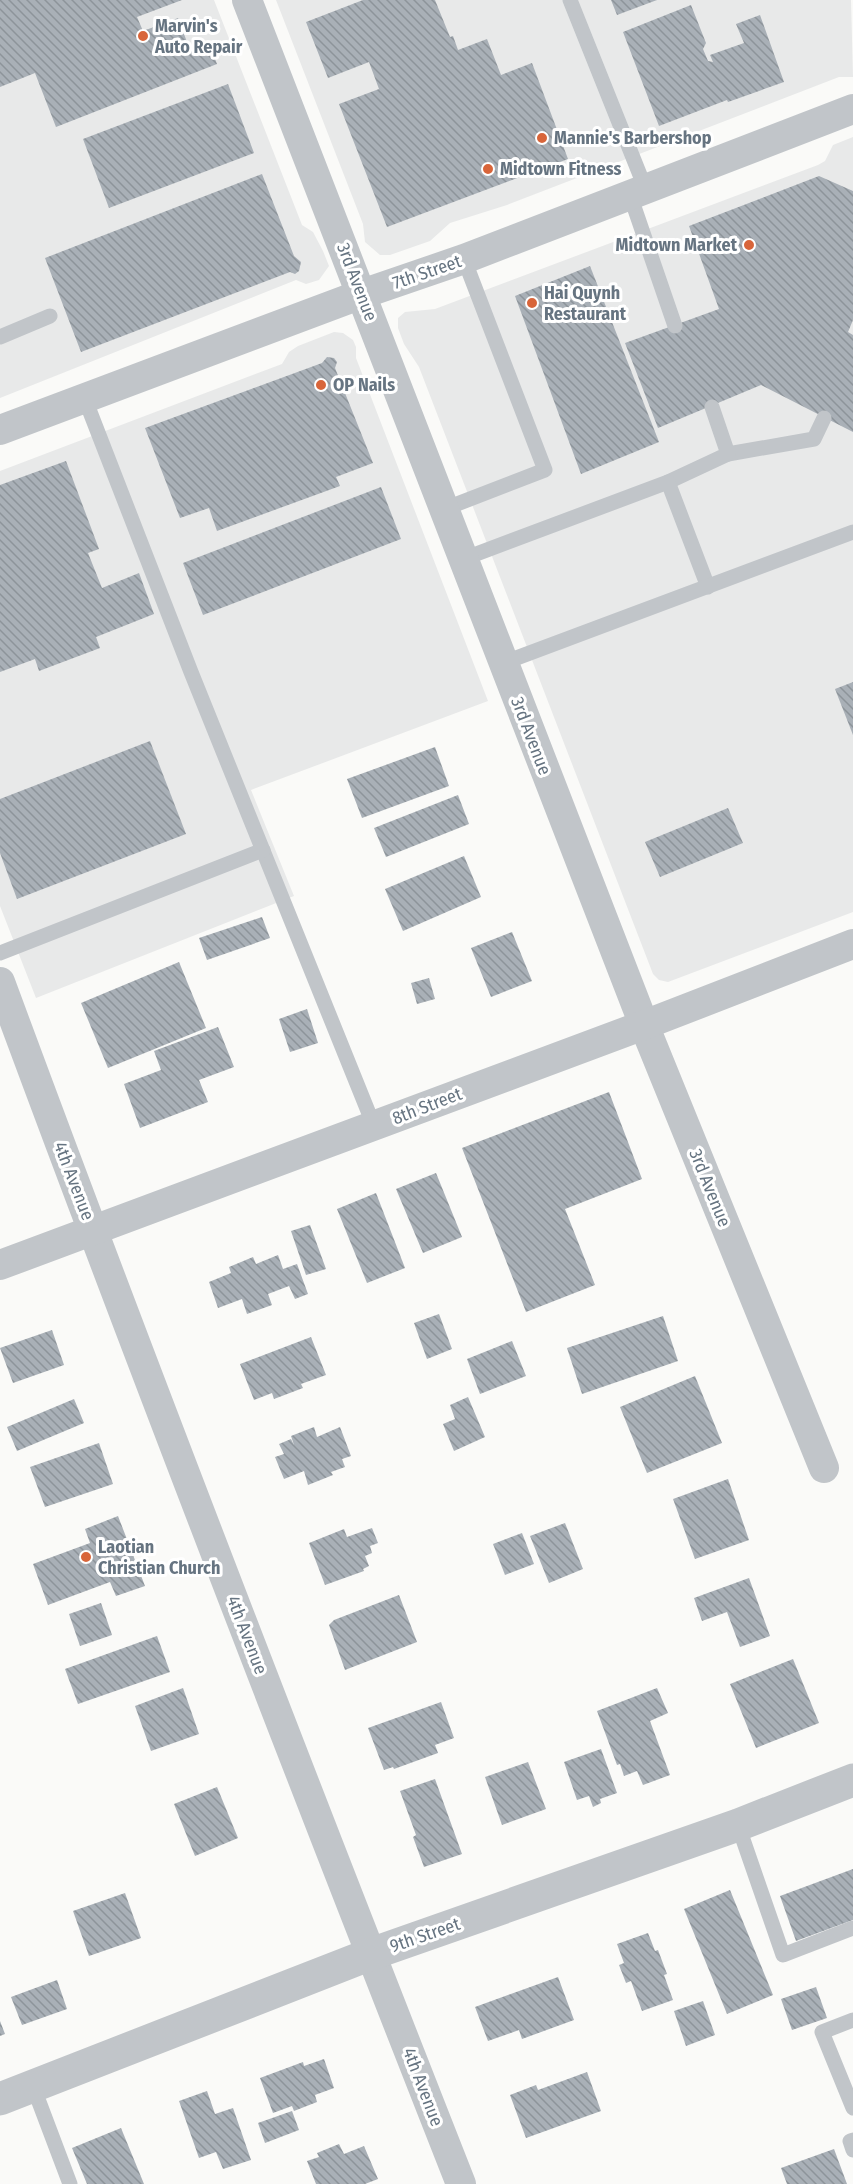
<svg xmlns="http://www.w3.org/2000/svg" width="853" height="2184" font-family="'Fira Sans Condensed',sans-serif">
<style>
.built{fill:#e8e9e9}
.building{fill:url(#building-back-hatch)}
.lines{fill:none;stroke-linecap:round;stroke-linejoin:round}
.service{stroke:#c1c5c9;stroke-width:15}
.minor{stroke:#c1c5c9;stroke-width:30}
.tertiary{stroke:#c1c5c9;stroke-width:33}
.poi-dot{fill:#d8653a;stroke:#fff;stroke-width:2}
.labels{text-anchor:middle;stroke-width:6;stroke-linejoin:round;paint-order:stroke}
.poi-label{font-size:18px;font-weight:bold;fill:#667481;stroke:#fff;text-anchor:start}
.street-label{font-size:18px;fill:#667481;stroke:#fff}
</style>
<defs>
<pattern id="building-back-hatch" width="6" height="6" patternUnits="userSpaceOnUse" patternTransform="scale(1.5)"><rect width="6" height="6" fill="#a9b0b7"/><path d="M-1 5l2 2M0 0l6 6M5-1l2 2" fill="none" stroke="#8d949a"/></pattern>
</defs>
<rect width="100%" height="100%" fill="#fafaf8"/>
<!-- built -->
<g class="built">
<path d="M0,0H214L302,225L313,232L323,251L329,266L319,280L306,284L296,280L0,398Z"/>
<path d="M276,0H851L853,77H839L507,205L450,223L430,241L390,255H380L365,242L363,224Z"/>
<path d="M853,137V912L668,982L659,980L653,974L419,367L404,344L398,328V318L405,312L435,309L818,165L825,161L833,145Z"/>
<path d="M334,332L343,333L353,340L356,347V358L488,701L251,790L294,896L36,998L0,906V471L282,364L289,352L298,346Z"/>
</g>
<!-- building -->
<g class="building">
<path d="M0,0H182L137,17L143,31L178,18L190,50L209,43L217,64L56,127L35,73L0,87Z"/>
<path d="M363,0H435L450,37L453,36L458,50L487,39L501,75L532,63L568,159L387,227L339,104L379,89L369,62L328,78L306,22Z"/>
<path d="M611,0H657L617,15Z"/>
<path d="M691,5L706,43L703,49L708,61L713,62L710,55L744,43L736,24L760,15L784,82L728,102L727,100L659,126L623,32Z"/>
<path d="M228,84L254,153L109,208L83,139Z"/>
<path d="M262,174L294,256L301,262L299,271L295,274L290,272L81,352L45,258Z"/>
<path d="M819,176L853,191V320L848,332L853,335V432L761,385L658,428L625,343L719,309L689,226Z"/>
<path d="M590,266L659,442L581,474L515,296Z"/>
<path d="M327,357L334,358L337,362L335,368L373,463L336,477L340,486L217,531L209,508L180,518L145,428L322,363Z"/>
<path d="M66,461L99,549L88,553L102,588L139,573L154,614L96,637L100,648L39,671L35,659L0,672V485Z"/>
<path d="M381,487L401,539L203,615L183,563Z"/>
<path d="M853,682V735L835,689Z"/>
<path d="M150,741L186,834L17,899L0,853V799Z"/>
<path d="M435,747L449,786L362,818L347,779Z"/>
<path d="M458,795L469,824L386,857L374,828Z"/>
<path d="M728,808L743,843L660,877L645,842Z"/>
<path d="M464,856L481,897L403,931L385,889Z"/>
<path d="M262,917L270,938L207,960L199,938Z"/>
<path d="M512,932L532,981L491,997L471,948Z"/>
<path d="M179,962L206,1028L108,1068L81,1003Z"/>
<path d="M429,978L435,999L417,1004L411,983Z"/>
<path d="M307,1009L318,1043L290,1052L279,1019Z"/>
<path d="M218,1027L234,1067L199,1080L208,1102L140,1128L124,1084L161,1070L154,1051Z"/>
<path d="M609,1092L642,1179L565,1209L595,1285L526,1312L462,1148Z"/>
<path d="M436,1173L462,1237L423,1253L396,1189Z"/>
<path d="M376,1193L405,1268L367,1283L337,1209Z"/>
<path d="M310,1225L326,1269L306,1275L291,1231Z"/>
<path d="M278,1255L283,1269L297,1264L308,1294L295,1299L289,1286L268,1294L272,1305L247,1314L242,1299L218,1308L209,1282L231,1273L229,1267L253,1257L256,1264Z"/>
<path d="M439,1314L452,1349L427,1359L414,1323Z"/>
<path d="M663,1316L678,1361L582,1394L567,1348Z"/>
<path d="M52,1330L64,1365L13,1383L0,1348Z"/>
<path d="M311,1337L326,1375L301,1384L303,1388L274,1399L272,1393L254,1400L240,1364Z"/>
<path d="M512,1341L526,1376L480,1394L467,1359Z"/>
<path d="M695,1376L722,1443L647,1473L620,1407Z"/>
<path d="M468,1397L485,1437L454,1451L443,1424L455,1419L450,1405Z"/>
<path d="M74,1399L84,1423L17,1451L7,1427Z"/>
<path d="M314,1427L317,1437L340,1427L351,1456L342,1459L345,1467L331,1472L333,1475L308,1485L304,1471L284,1479L275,1457L284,1454L279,1444L291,1439L294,1445L291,1436Z"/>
<path d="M99,1443L113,1484L45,1507L30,1467Z"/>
<path d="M728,1479L749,1540L695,1559L673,1499Z"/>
<path d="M118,1516L145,1586L116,1596L110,1582L48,1605L33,1564L90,1543L85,1529Z"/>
<path d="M565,1523L583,1569L549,1583L530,1536Z"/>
<path d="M372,1528L378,1543L370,1546L372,1553L365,1556L369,1566L363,1569L364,1571L325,1585L309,1543L344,1529L347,1537Z"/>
<path d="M522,1533L534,1564L505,1575L493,1544Z"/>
<path d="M749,1578L770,1636L740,1647L727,1612L702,1621L694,1598Z"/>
<path d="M399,1595L417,1642L345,1670L329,1625L334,1620Z"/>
<path d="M101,1603L112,1635L80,1646L69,1614Z"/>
<path d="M157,1636L170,1672L78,1704L65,1669Z"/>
<path d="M793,1659L819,1723L756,1748L730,1684Z"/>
<path d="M183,1688L199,1734L151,1751L135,1706Z"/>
<path d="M657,1688L668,1713L650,1721L670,1775L643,1785L637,1771L624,1776L620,1764L617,1765L597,1711Z"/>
<path d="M441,1702L454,1738L435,1745L438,1753L394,1769L393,1767L384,1770L368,1728Z"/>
<path d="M601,1749L617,1793L600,1799L601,1803L593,1807L589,1796L577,1800L564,1762Z"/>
<path d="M528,1762L546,1809L502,1825L485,1777Z"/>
<path d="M435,1779L462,1854L424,1867L413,1837L416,1835L400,1791Z"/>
<path d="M217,1787L238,1838L195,1856L174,1804Z"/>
<path d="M853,1869V1920L796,1941L780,1896Z"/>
<path d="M730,1890L773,1995L727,2014L684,1909Z"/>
<path d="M125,1893L141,1938L89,1956L73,1911Z"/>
<path d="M648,1933L655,1951L658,1950L667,1974L664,1975L673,2000L642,2011L631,1981L626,1983L619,1965L624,1963L617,1944Z"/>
<path d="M558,1977L574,2020L522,2039L519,2030L488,2041L475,2007Z"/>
<path d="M57,1980L67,2009L22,2025L11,1997Z"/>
<path d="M816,1987L827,2018L792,2030L781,1999Z"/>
<path d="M703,2001L715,2035L686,2046L674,2011Z"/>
<path d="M0,2021L5,2034L0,2036Z"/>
<path d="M324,2059L334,2088L315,2095L317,2102L294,2111L292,2106L273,2113L260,2078L303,2062L304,2066Z"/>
<path d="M587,2072L601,2111L526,2138L510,2095L536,2085L538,2090Z"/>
<path d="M207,2091L215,2114L233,2108L251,2160L223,2169L216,2152L199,2158L179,2101Z"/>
<path d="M292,2111L299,2130L265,2143L258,2123Z"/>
<path d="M121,2128L144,2184H87L72,2148Z"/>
<path d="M339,2144L344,2154L364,2146L378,2179L365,2184H316L307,2161L319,2157L317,2153Z"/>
<path d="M834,2149L847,2184H787L781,2168Z"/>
</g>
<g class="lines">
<!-- service -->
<g class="service">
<path d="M570,0L646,190"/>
<path d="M630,195L675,326"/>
<path d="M0,337L50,316"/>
<path d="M85,399L191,672L374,1126"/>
<path d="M728,454L814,439L824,418"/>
<path d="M668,482L728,454L712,407"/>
<path d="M444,509L545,470L464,259"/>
<path d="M463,559L668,482L708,587"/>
<path d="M503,663L853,532"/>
<path d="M0,953L263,850"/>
<path d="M738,1825L783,1955L853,1928"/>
<path d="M853,2020L822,2032L853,2108"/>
<path d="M33,2086L70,2184"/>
<path d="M853,2140L850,2141L853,2150"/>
</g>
<!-- minor -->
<g class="minor">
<path d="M247,0L644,1025L824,1468"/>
<path d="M0,430L362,294L464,259L853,109"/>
<path d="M0,982C149,1385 304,1785 461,2184"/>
<path d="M0,1265L644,1025L853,944"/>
</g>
<!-- tertiary -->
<path class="tertiary" d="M0,2099L371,1954L738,1825L853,1780"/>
</g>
<!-- markers -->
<g class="poi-dot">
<circle cx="143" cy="36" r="6"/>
<circle cx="542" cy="138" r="6"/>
<circle cx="488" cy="169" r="6"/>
<circle cx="749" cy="245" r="6"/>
<circle cx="532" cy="303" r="6"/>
<circle cx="321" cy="385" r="6"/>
<circle cx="86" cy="1557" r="6"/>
</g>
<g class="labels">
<!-- poi labels -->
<g class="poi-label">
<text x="155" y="32">Marvin's<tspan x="155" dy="21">Auto Repair</tspan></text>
<text x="554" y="144">Mannie's Barbershop</text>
<text x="500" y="175">Midtown Fitness</text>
<text x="737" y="251" text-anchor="end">Midtown Market</text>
<text x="544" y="299">Hai Quynh<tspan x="544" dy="21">Restaurant</tspan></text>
<text x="333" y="391">OP Nails</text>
<text x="98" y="1553">Laotian<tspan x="98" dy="21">Christian Church</tspan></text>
</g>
<!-- street labels -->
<g class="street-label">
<text transform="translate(427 272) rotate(-19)" y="6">7th Street</text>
<text transform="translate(357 282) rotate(69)" y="6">3rd Avenue</text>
<text transform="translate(531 736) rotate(69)" y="6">3rd Avenue</text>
<text transform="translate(427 1106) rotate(-21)" y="6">8th Street</text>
<text transform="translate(74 1181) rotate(69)" y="6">4th Avenue</text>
<text transform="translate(710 1188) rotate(68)" y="6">3rd Avenue</text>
<text transform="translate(247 1635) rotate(69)" y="6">4th Avenue</text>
<text transform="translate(425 1935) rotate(-19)" y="6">9th Street</text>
<text transform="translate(423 2087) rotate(69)" y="6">4th Avenue</text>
</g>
</g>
</svg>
